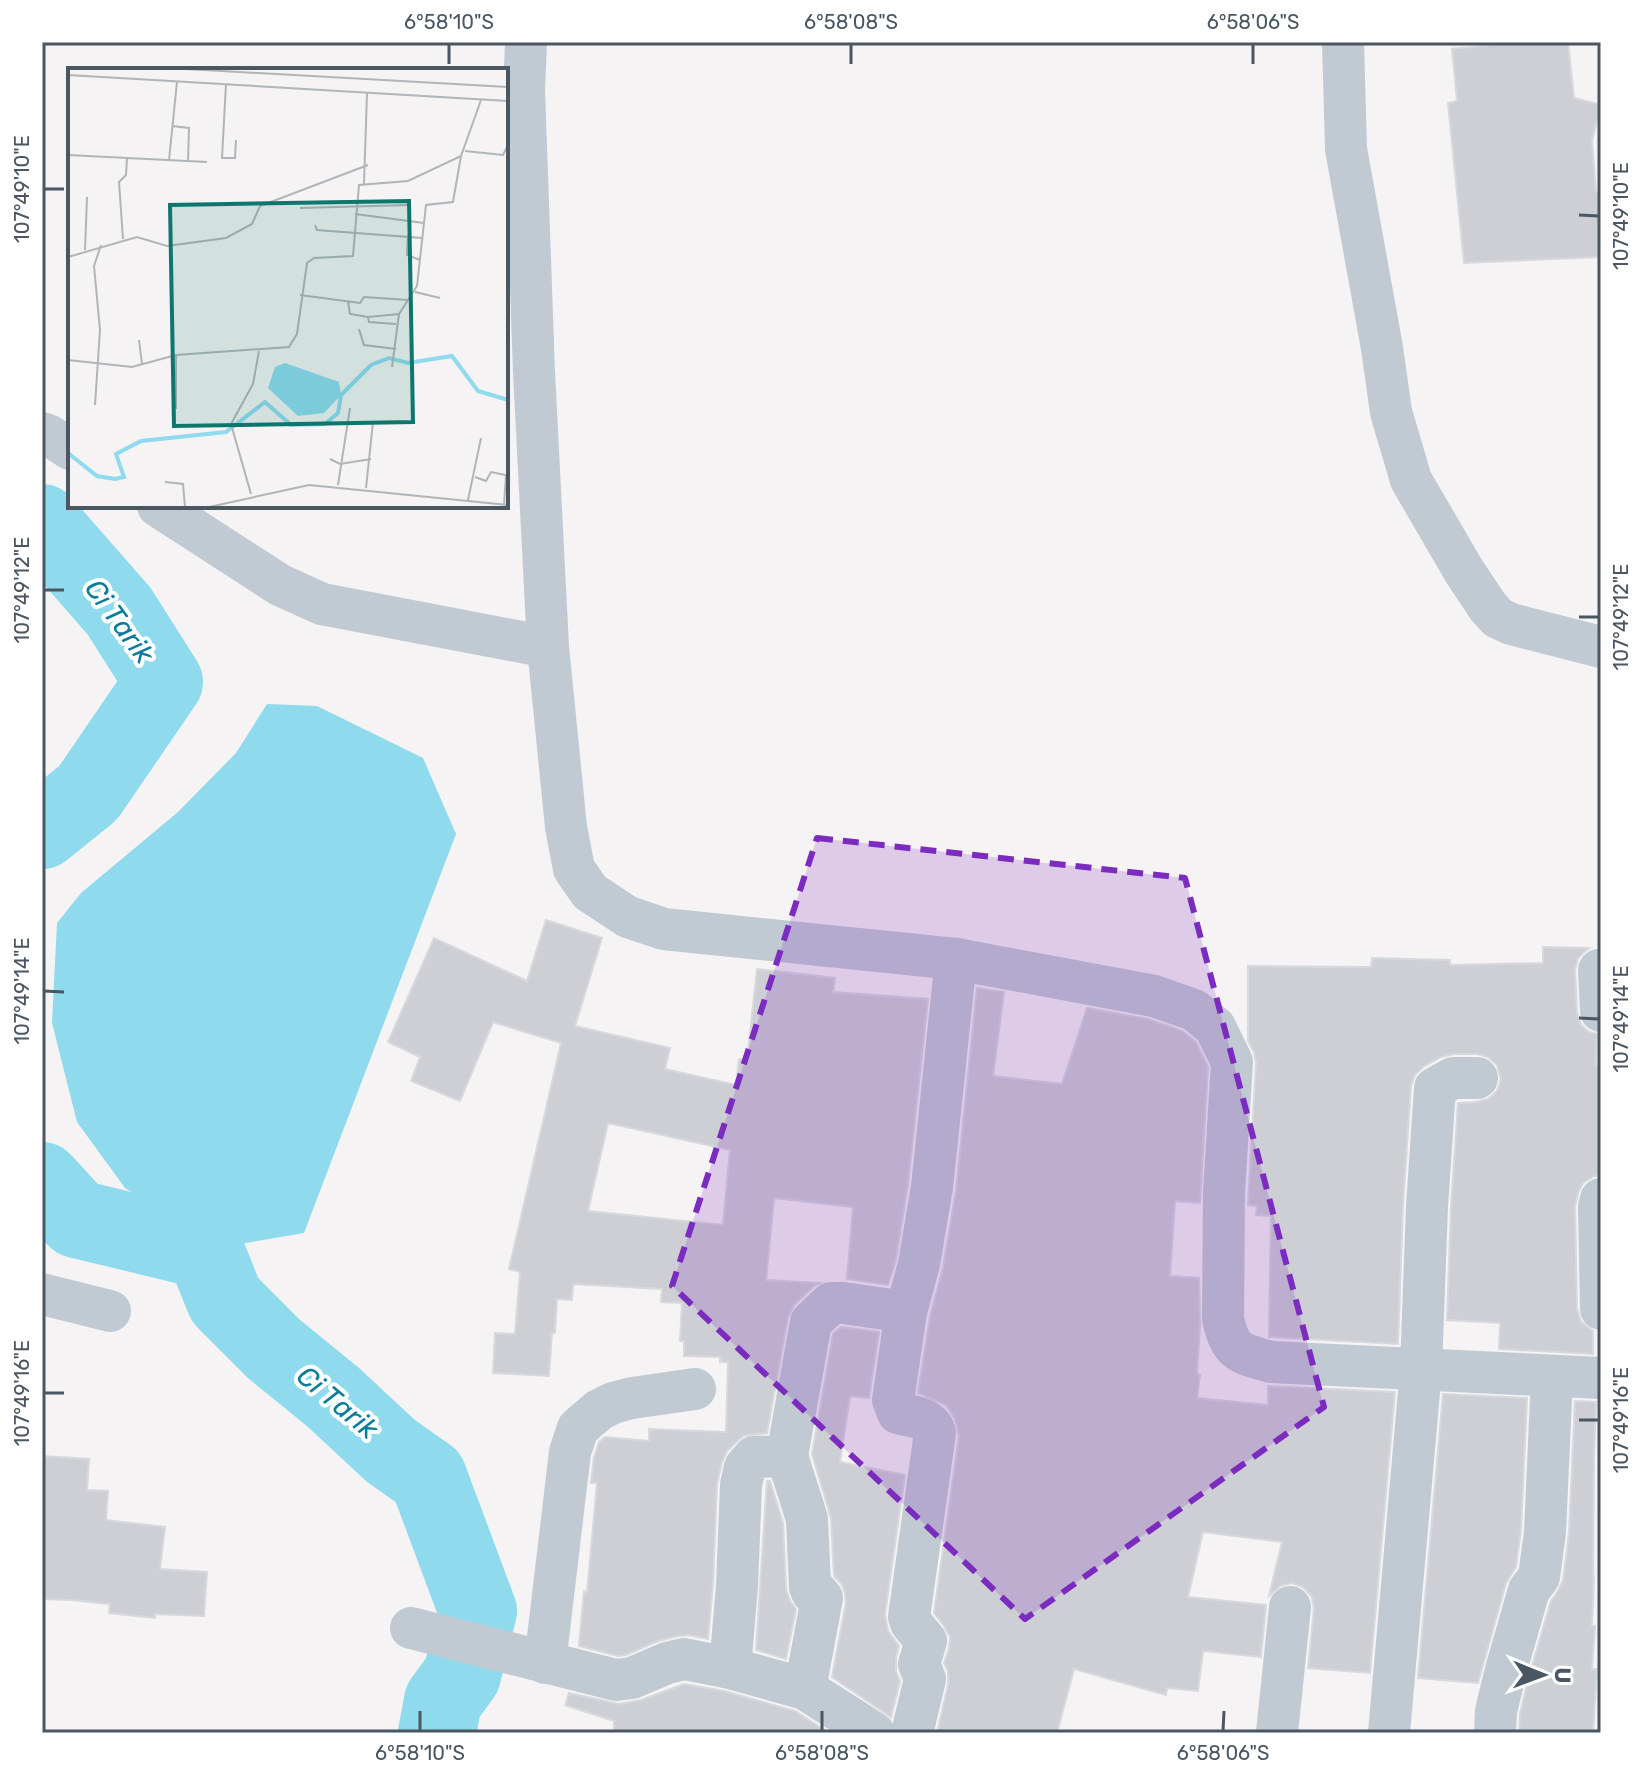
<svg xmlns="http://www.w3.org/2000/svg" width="1643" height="1775" font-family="Rubik,sans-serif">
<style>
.water{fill:#90daee}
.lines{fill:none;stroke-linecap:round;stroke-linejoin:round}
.river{stroke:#90daee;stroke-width:78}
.building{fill:#cdcfd5;stroke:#d7d9de;stroke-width:2;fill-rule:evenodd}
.street{stroke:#c1cad2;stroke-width:42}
.marked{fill:#7b2cbf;fill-opacity:0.2;stroke:#7b2cbf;stroke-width:6;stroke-dasharray:16 10;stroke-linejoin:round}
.ticks{fill:none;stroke:#4a5661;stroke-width:3}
.labels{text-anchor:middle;stroke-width:8;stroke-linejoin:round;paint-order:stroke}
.water-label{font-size:28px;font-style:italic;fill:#0c7c9b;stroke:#fff}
.inset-river{fill:none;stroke:#90daee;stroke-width:4}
.inset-road{fill:none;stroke:#b1b4b9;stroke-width:2}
.view{fill:#0f766e;fill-opacity:0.15;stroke:#0f766e;stroke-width:4}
.inset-edge{fill:none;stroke:#4a5661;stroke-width:4}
.neatline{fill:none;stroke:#4a5661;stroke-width:3}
.ticks-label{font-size:20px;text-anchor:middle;fill:#4a5661}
</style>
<rect width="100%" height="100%" fill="#f5f3f3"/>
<!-- water -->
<path class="water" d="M267,704L317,706L423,758L456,834L304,1233L205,1250L191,1227L125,1188L77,1122L52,1023L57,923L81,893L178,812L236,753Z"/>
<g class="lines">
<!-- river -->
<g class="river">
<path d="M42,523L119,611L164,682L88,793L42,830"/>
<path d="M42,1181L77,1219L205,1250L225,1300L274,1349L333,1397L391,1451L428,1477L478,1611L462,1675L443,1701L437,1733"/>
</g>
</g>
<!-- building -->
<g class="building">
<path d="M1491,42H1568L1574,98L1601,105L1592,141L1596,192H1601V257L1464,263L1448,103L1457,101L1452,49L1492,45Z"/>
<path d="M546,920L602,938L575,1026L670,1048L665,1069L736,1085L739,1059L747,1060L757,969L835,978L833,992L928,999L908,1184L896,1259L888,1285L847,1279L853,1207L774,1198L766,1280L820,1283L814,1286L794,1305L788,1317L767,1433L743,1436L727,1451L722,1462L717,1484L713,1584L708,1639L689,1635L678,1636L658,1641L626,1655L618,1656L579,1646L584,1591L587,1592L597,1483H591L594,1457L599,1442L605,1437L649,1441V1429L726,1432L728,1362H720V1357L684,1356V1341H680L682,1303L661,1302L662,1289L573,1284L572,1300L557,1299L555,1333H552L549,1376L493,1373L495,1333L515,1334L520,1272L509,1269L561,1043L493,1022L460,1101L411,1081L420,1057L388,1042L434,938L527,981ZM608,1123L730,1150L723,1225L588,1211Z"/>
<path d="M1543,947L1589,948L1578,958L1575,970L1577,1012L1581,1025L1589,1032L1597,1034L1596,1066H1600L1601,1176H1594L1583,1183L1578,1193L1575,1207L1577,1309L1581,1322L1593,1331V1354L1499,1349L1500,1323L1447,1320L1451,1207L1458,1103L1477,1102L1488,1099L1497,1091L1501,1079L1497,1065L1488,1057L1477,1054H1453L1441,1057L1423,1067L1415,1075L1411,1086L1403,1205L1398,1344L1269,1337L1271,1216L1256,1215L1257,1206L1248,1205L1256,1063L1254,1052L1248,1041V966L1371,967L1372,958L1450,960V965L1543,963Z"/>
<path d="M977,988L1004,992L993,1076L1062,1084L1087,1008L1148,1019L1182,1031L1196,1042L1208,1067L1200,1203L1175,1201L1170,1276L1199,1278L1200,1326L1197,1374L1200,1375L1197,1398L1268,1405V1386L1395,1392L1370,1673L1308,1668L1314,1609L1312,1597L1303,1587L1292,1583L1280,1586L1269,1596L1282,1542L1203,1532L1188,1597L1266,1605L1261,1657L1203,1651L1198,1691L1167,1688L1166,1695L1074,1669L1057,1733H937L948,1685V1671L944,1663L949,1648L950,1637L944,1626L934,1613L959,1436L955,1419L946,1405L918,1393L930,1317L943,1268L956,1191Z"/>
<path d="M841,1327L879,1332L869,1398L850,1396L840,1462L905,1475L885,1614L888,1631L899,1646L896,1658V1672L900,1681L891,1717L832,1677L846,1602L845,1593L841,1583L834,1576L831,1518L812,1454L833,1334Z"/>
<path d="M1443,1394L1527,1398L1521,1530L1516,1567L1506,1583L1478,1683L1418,1678Z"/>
<path d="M1575,1401L1596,1402L1594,1453L1593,1576H1594L1592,1626H1595L1592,1669H1597L1593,1733H1519L1520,1714L1529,1676L1551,1601L1558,1591L1563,1580L1569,1533Z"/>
<path d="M42,1456L89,1459L87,1490L108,1491L106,1520L165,1527L160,1569L207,1572L204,1616L155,1614V1618L109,1613L110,1604L71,1600L42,1599Z"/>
<path d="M767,1481H770L783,1523L786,1589L790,1601L796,1609L786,1659L756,1650Z"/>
<path d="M684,1684L724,1691L795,1711L829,1733H614V1721L565,1705L569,1693L619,1704L641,1700Z"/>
</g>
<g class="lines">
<!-- street -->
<g class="street">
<path d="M526,42L524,90L534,372L548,647L566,827L574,869L590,892L628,917L664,929L956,959L1154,996L1194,1010L1215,1027L1232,1062L1224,1192L1223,1319C1231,1353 1239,1353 1271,1362L1601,1378"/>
<path d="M1343,42L1346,149L1382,348L1391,412L1411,480L1464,571L1488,607L1498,618L1511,624L1601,647"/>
<path d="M42,433L50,436L70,449"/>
<path d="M158,506L280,585L322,604L548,647"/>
<path d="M1599,970L1601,1011"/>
<path d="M1601,1199L1599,1207L1601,1309"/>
<path d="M42,1294L110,1311"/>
<path d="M787,1456L807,1519L810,1587L812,1592L818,1593L822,1598L805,1689"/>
<path d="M411,1628L616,1680L632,1678L667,1663L684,1659L730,1668L805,1689L874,1733"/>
<path d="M545,1663L570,1452L578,1428L599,1410L613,1403L632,1398L695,1389"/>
<path d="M730,1668L737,1586L741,1485L745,1467L754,1457L787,1456L811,1322L831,1303H843L906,1312"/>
<path d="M912,1733L925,1679L919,1664L926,1641L911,1623L909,1617L935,1433C931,1417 912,1417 898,1413L893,1400L906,1312L919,1264L932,1187L956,959"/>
<path d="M1277,1733L1290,1607"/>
<path d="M1389,1733L1421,1369L1427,1206L1435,1088L1453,1078H1477"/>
<path d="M1495,1733L1496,1711L1506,1670L1529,1590L1539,1577L1545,1532L1552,1376"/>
</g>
</g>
<!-- marked area -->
<path class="marked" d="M817,838L1185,878L1324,1407L1025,1619L672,1286Z"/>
<!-- ticks -->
<path class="ticks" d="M449,64V44M851,64V44M1253,64V44M44,189H64M1579,215L1599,216M44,590H64M1579,617H1599M44,991L64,992M1579,1018L1599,1019M44,1393H64M1579,1420H1599M420,1731V1711M822,1731V1711M1223,1731L1224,1711"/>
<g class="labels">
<!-- water labels -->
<g class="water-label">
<text transform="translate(120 621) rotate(54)" y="10">Ci Tarik</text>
<text transform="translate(338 1402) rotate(40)" y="10">Ci Tarik</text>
</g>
</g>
<!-- overview -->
<g transform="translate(68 68)">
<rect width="440" height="440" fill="#f5f3f3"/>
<path d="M217,295L271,314L273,327L256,345L230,348L200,320L207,299Z" fill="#90daee"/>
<path class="inset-river" d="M0,385L29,408L47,411L56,409L48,386L73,373L158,364L197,334L223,357L257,356L270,345L273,327L303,297L321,290L340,295L384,288L410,323L440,332"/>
<path class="inset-road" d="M118,1L440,19M0,7L440,33M158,16L154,90H167L168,72M104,58L121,60L120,94M397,83L435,87L440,77M0,87L139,94M101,92L109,14M296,116L299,25M232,140L341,137M287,146L356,155M247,157L249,162L354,170M340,167L339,187L352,192M55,171L51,114L58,107L59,90M17,182L19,129M0,189L69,169L99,178L158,170L184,156L192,138L300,97M347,224L372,230M232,227L292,235L296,229L340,232M280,233L282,246L300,249L301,254L328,256M300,249L331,246M291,261L296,277L328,281M71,272L74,296M0,292L64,299L108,287L221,279L229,266L239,195L246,190L285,188L291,117L340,113L393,88L413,32M324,299L331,246L349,218L358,137L385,134L393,88M27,337L32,262L26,198L33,177M108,341V287M262,391L272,396L303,391M407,409L418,413L423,404L438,407L436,437M97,414L115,416L117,439M270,417L282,340M298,420L305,354M183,426L163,356L185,316L191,283M400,432L413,370M141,439L241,417L440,437"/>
<path class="view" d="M341,133L345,354L106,358L102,137Z"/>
<rect width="440" height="440" class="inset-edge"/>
</g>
<!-- border -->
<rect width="1643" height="1775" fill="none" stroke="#ffffff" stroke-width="88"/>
<!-- north arrow -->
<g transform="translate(1543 1675) rotate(91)" stroke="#ffffff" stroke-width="6" paint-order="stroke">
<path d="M0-6L14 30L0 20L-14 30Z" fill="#4a5661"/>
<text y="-12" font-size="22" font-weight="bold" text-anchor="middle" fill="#4a5661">U</text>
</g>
<rect x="44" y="44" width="1555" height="1687" class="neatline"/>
<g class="ticks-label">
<text x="449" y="29">6°58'10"S</text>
<text x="851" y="29">6°58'08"S</text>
<text x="1253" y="29">6°58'06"S</text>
<text transform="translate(22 189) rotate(-90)" y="7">107°49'10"E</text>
<text transform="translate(1621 216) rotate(-90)" y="7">107°49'10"E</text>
<text transform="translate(22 590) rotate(-90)" y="7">107°49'12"E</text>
<text transform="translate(1621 617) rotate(-90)" y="7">107°49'12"E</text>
<text transform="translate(22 991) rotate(-90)" y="7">107°49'14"E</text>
<text transform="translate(1621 1019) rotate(-90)" y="7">107°49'14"E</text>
<text transform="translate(22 1393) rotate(-90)" y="7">107°49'16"E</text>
<text transform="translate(1621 1420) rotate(-90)" y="7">107°49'16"E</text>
<text x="420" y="1760">6°58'10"S</text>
<text x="822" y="1760">6°58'08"S</text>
<text x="1223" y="1760">6°58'06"S</text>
</g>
</svg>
